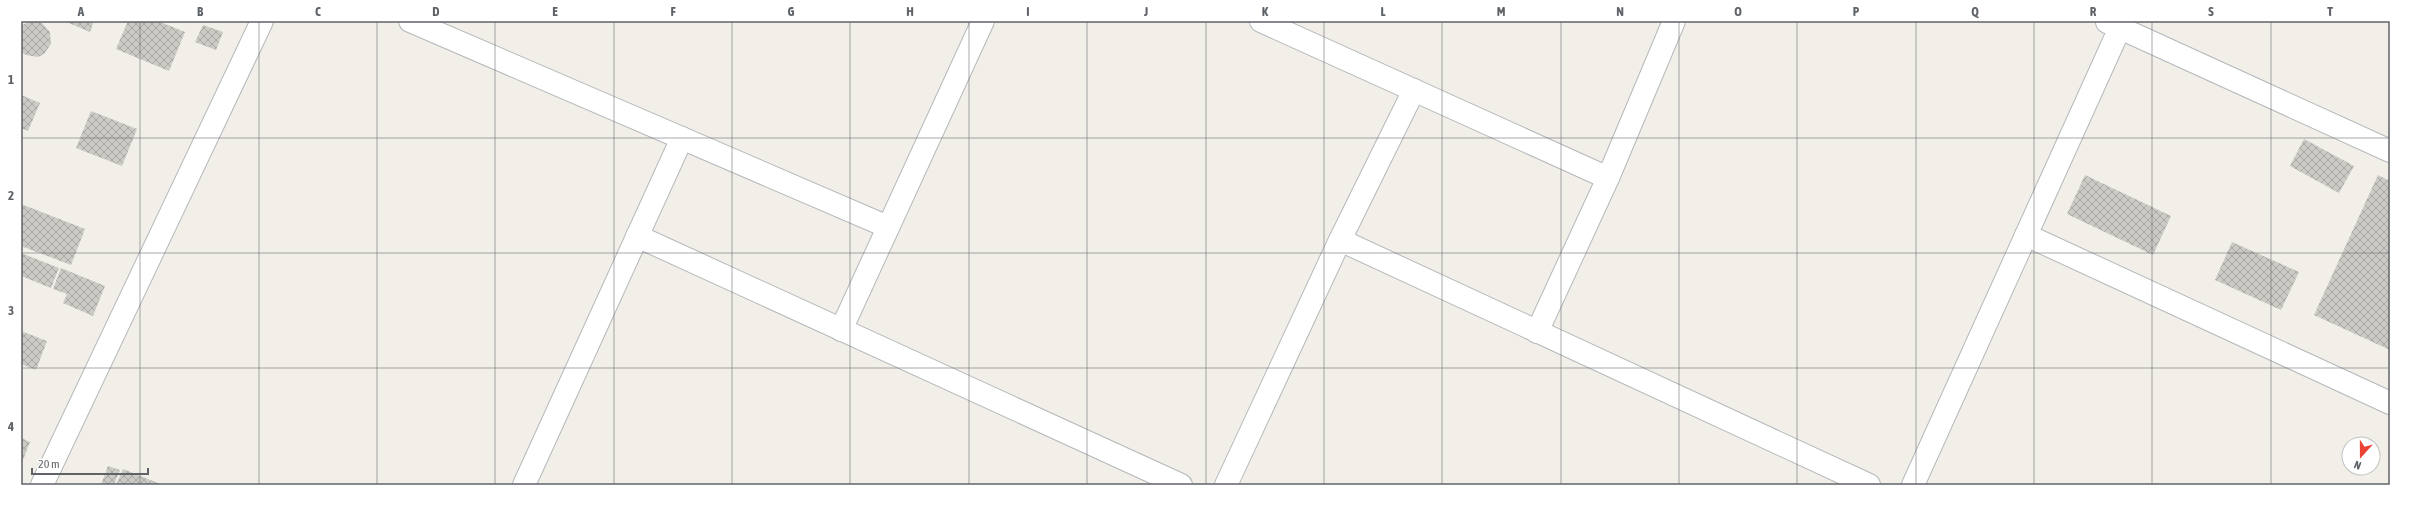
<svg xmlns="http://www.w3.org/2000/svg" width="2411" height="506" font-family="'Asap Condensed',sans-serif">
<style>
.building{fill:url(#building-cross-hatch)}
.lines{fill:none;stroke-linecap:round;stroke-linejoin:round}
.minor-casing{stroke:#b5b8bc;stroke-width:24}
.minor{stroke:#fff;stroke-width:22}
.grid{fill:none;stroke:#5f6368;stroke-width:1;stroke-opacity:0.55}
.neatline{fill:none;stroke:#5f6368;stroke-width:1.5}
.grid-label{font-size:13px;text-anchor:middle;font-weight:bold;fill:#5f6368}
</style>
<defs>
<pattern id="building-cross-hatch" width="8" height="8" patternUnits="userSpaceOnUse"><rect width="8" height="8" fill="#cccac5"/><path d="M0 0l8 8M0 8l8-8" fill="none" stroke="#a9a8a4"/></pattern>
</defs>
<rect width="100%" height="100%" fill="#f1efe8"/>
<!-- building -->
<g class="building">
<path d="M30,21L42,23L50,32L51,44L44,54L38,57L26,55L21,52V26Z"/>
<path d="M64,21H94L90,32Z"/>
<path d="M128,21H158L185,32L169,71L116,49Z"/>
<path d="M203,25L223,32L216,50L195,42Z"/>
<path d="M21,95L40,103L28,131L21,128Z"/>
<path d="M91,111L137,129L122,166L76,148Z"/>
<path d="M2304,139L2354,166L2339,193L2290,166Z"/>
<path d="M2085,175L2171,216L2153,255L2067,214Z"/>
<path d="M2378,175L2390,181V350L2314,315Z"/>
<path d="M21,204L85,229L71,265L21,246Z"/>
<path d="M2232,242L2299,272L2281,310L2215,280Z"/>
<path d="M21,253L59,268L51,288L21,276Z"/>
<path d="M61,268L105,286L93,316L63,303L67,294L53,289Z"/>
<path d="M21,331L47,341L36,370L21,364Z"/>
<path d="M21,438L30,442L21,465Z"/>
<path d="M108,466L120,470L114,485H101Z"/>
<path d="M123,469L163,485H116Z"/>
</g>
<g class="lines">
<!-- minor casing -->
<g class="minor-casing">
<g id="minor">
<path d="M410,21L888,227"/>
<path d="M1261,21L1608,178"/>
<path d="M2107,22L2390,151"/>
<path d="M2026,235L2390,403"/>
<path d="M637,236L1181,485"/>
<path d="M1340,240L1869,485"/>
<path d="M841,330L983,21"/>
<path d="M1537,332L1608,178L1674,21"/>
<path d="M42,485L262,21"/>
<path d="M524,485L682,138"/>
<path d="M1226,485L1340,240L1414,90"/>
<path d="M1913,485L2123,21"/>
</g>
</g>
<!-- minor -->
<use href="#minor" class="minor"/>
</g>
<!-- grid -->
<path class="grid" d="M140,21V485M259,21V485M377,21V485M495,21V485M614,21V485M732,21V485M850,21V485M969,21V485M1087,21V485M1206,21V485M1324,21V485M1442,21V485M1561,21V485M1679,21V485M1797,21V485M1916,21V485M2034,21V485M2152,21V485M2271,21V485M21,138H2390M21,253H2390M21,368H2390"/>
<!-- border -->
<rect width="2411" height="506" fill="none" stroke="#ffffff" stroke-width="44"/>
<!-- north arrow -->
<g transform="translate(2361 456) rotate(201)"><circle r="19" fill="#ffffff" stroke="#bfc1c3"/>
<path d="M0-3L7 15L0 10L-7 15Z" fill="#ea4335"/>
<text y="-6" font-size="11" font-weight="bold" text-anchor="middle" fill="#5f6368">N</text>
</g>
<!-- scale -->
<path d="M32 468v6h116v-6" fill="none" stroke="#5f6368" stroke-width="2"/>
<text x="38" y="468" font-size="12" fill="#5f6368" stroke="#ffffff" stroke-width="3" paint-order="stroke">20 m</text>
<rect x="22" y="22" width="2367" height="462" class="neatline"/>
<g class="grid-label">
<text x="81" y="16">A</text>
<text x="200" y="16">B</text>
<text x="318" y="16">C</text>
<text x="436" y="16">D</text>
<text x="555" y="16">E</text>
<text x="673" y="16">F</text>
<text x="791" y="16">G</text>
<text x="910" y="16">H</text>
<text x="1028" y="16">I</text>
<text x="1146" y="16">J</text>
<text x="1265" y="16">K</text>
<text x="1383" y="16">L</text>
<text x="1501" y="16">M</text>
<text x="1620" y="16">N</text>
<text x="1738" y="16">O</text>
<text x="1856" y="16">P</text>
<text x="1975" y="16">Q</text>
<text x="2093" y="16">R</text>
<text x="2211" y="16">S</text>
<text x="2330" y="16">T</text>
<text x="11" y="84">1</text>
<text x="11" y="200">2</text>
<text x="11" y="315">3</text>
<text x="11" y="431">4</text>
</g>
</svg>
